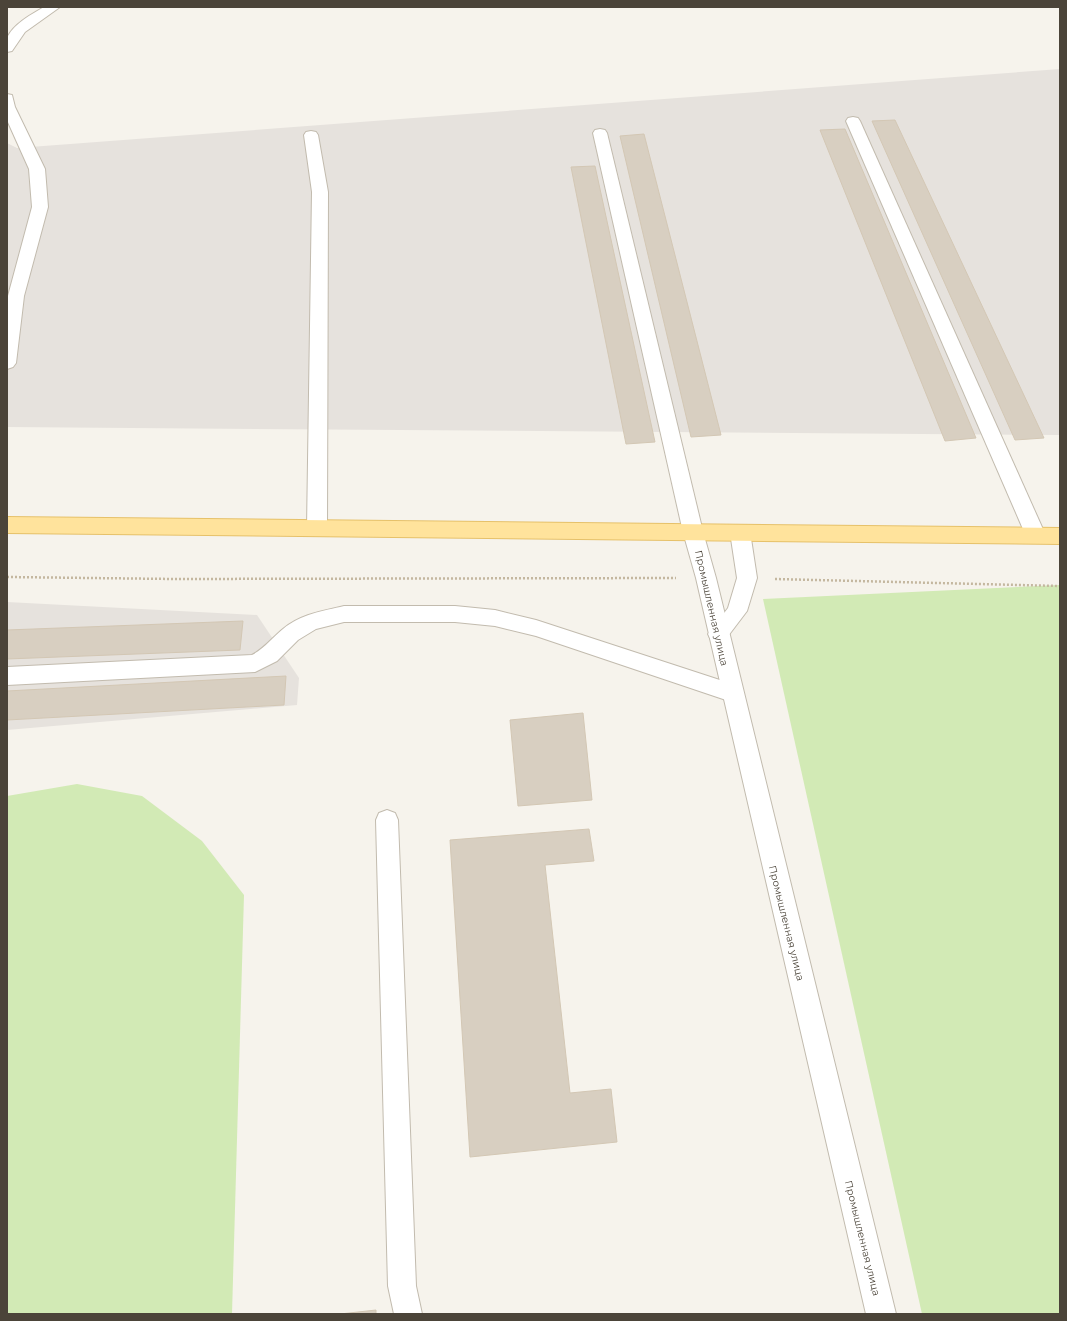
<svg xmlns="http://www.w3.org/2000/svg" width="1067" height="1321" font-family="Montserrat,sans-serif">
<style>
.industrial{fill:#e6e2dd}
.green{fill:#d2eab5}
.building{fill:#d8cfc1;stroke:#d3c7b4}
.lines{fill:none;stroke-linecap:round;stroke-linejoin:round}
.service-casing{stroke:#c2bbae;stroke-width:2}
.minor-casing{stroke:#c2bbae;stroke-width:2}
.primary-casing{stroke:#e6c16a;stroke-width:2}
.path{stroke:#c4b79f;stroke-width:2.5;stroke-dasharray:2 2;stroke-linecap:butt}
.service{fill:#fff;fill-rule:evenodd}
.minor{fill:#fff;fill-rule:evenodd}
.primary{fill:#ffe39c;fill-rule:evenodd}
.labels{text-anchor:middle;stroke-width:3;stroke-linejoin:round;paint-order:stroke}
.street-label{font-size:10px;fill:#4b4439;stroke:#fff}
</style>
<rect width="100%" height="100%" fill="#f6f3ec"/>
<!-- industrial -->
<g class="industrial">
<path d="M1060,69V435L7,427V143L17,148Z"/>
<path d="M7,602L257,615L299,678L297,705L7,730Z"/>
</g>
<!-- green -->
<g class="green">
<path d="M1060,585V1314H922L763,599Z"/>
<path d="M77,784L142,796L202,841L244,895L232,1314H7V796Z"/>
</g>
<!-- building -->
<g class="building">
<path d="M895,120L1044,438L1015,440L872,121Z"/>
<path d="M845,129L976,438L945,441L820,130Z"/>
<path d="M644,134L721,435L691,437L620,136Z"/>
<path d="M595,166L655,442L626,444L571,167Z"/>
<path d="M243,621L240,650L7,659V630Z"/>
<path d="M286,676L284,705L7,720V691Z"/>
<path d="M583,713L592,800L518,806L510,720Z"/>
<path d="M589,829L594,861L545,865L570,1093L611,1089L617,1142L470,1157L450,840Z"/>
<path d="M376,1310V1314H340Z"/>
</g>
<g class="lines">
<!-- service casing -->
<g class="service-casing">
<g id="service">
<path d="M44,7H60L25,32L12,51L7,52C7,47 6,40 8,36C15,23 32,14 44,7Z"/>
<path d="M7,94L12,95L15,107L45,169L48,207L24,296L16,363L13,367L7,369L8,296L32,207L29,169L7,120Z"/>
<path d="M853,117L858,118L860,121L1046,536L1043,541L1036,543L1029,541L1026,536L846,121L848,118Z"/>
<path d="M600,129L605,130L607,133L703,532L700,537L693,539L686,537L683,532L593,133L595,130Z"/>
<path d="M311,131L316,132L318,135L328,192L327,528L324,533L317,535L310,533L307,528L312,192L304,135L306,132Z"/>
<path d="M740,525L747,527L750,532L757,578L747,611L725,640L718,642L711,640L708,634L728,608L737,578L730,532L733,527Z"/>
<path d="M344,606H455L495,610L536,620L732,684L740,687L743,693L740,699L732,702L536,636L495,626L455,622H344L316,629L298,640L277,661L255,672L7,685V667L252,655C265,648 272,638 283,629C301,614 323,611 344,606Z"/>
<path d="M387,810L395,813L398,820L416,1286L422,1314H394L388,1286L376,820L379,813Z"/>
</g>
</g>
<!-- minor casing -->
<g class="minor-casing">
<path id="minor" d="M693,524L700,527L703,532L716,578L896,1314H866L696,578L683,532L686,527Z"/>
</g>
<!-- primary casing -->
<g class="primary-casing">
<path id="primary" d="M7,517L1060,528V544L7,533Z"/>
</g>
<!-- path -->
<g class="path">
<path d="M7,577L174,579L676,578"/>
<path d="M775,579L1060,586"/>
</g>
<!-- service -->
<use href="#service" class="service"/>
<!-- minor -->
<use href="#minor" class="minor"/>
<!-- primary -->
<use href="#primary" class="primary"/>
</g>
<g class="labels">
<!-- street labels -->
<g class="street-label">
<text transform="translate(712 608) rotate(77)" y="4">Промышленная улица</text>
<text transform="translate(787 923) rotate(76)" y="4">Промышленная улица</text>
<text transform="translate(863 1238) rotate(76)" y="4">Промышленная улица</text>
</g>
</g>
<!-- border -->
<rect width="1067" height="1321" fill="none" stroke="#4b4439" stroke-width="16"/>
</svg>
